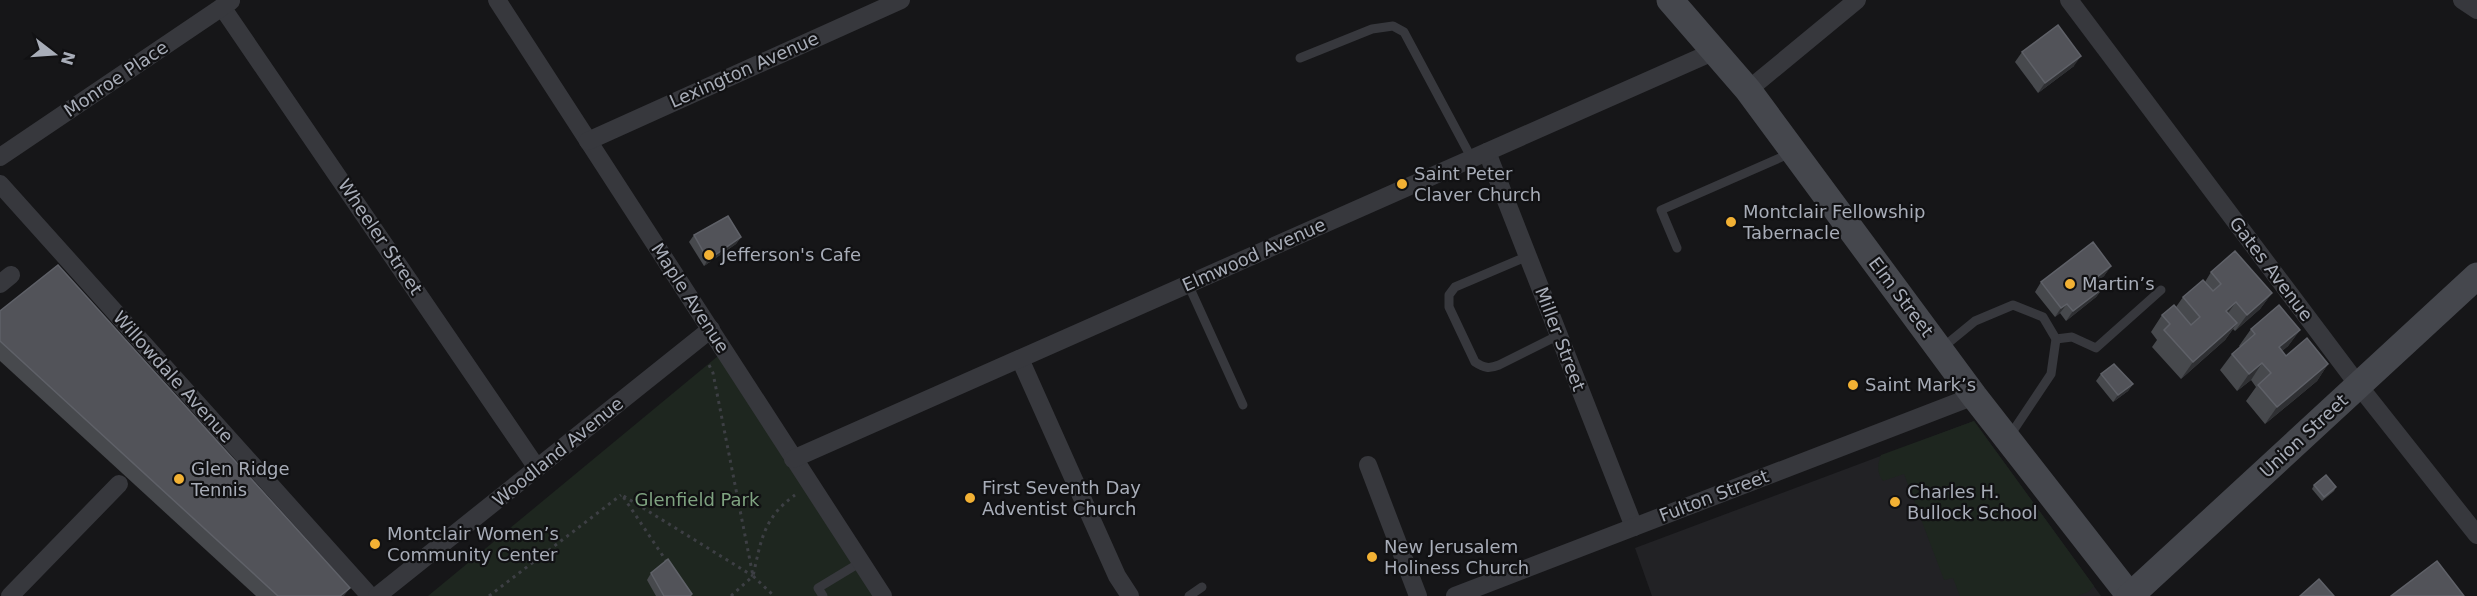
<svg xmlns="http://www.w3.org/2000/svg" width="2477" height="596" font-family="'DejaVu Sans',sans-serif">
<style>
.built{fill:#222225}
.green{fill:#1e261f}
.lines{fill:none;stroke-linecap:round;stroke-linejoin:round}
.path{stroke:#3d3f44;stroke-width:3;stroke-dasharray:3 4.5;stroke-linecap:butt}
.lane{stroke:#37383d;stroke-width:9}
.street{stroke:#37383d;stroke-width:18}
.secondary{stroke:#45474d;stroke-width:27}
.wall{fill:#47494d}
.shaded-wall{fill:#2f3033}
.building{fill:#525359;stroke:#5f6168;stroke-width:1.5}
.poi-dot{fill:#f2b134;stroke:#111113;stroke-width:2}
.labels{text-anchor:middle;stroke-width:4.5;stroke-linejoin:round;paint-order:stroke}
.street-label{font-size:18px;fill:#a8adb8;stroke:#111113}
.poi-label{font-size:18px;fill:#a8adb8;stroke:#111113;text-anchor:start}
.park-label{font-size:18px;fill:#7fa381;stroke:#111113}
</style>
<rect width="100%" height="100%" fill="#161618"/>
<!-- built -->
<path class="built" d="M1974,421L2101,596H1652L1635,548Z"/>
<!-- green -->
<g class="green">
<path d="M718,356L876,596H428Z"/>
<path d="M1974,421L2094,586L2088,592L2077,596H1960L1953,578L1944,580L1904,474L1883,481C1877,473 1877,465 1881,455Z"/>
</g>
<g class="lines">
<!-- path -->
<g class="path">
<path d="M709,365L713,373L753,576C761,541 763,518 795,495"/>
<path d="M667,562L622,495L753,576"/>
<path d="M489,596L621,495"/>
<path d="M731,596L753,576L774,596"/>
</g>
<!-- lane -->
<g class="lane">
<path d="M1300,58L1372,29L1393,26L1404,32L1472,159"/>
<path d="M1677,248L1661,210L1791,153"/>
<path d="M1528,256L1455,287L1449,295V307L1475,362C1484,368 1489,369 1499,365L1559,335"/>
<path d="M1188,284L1243,405"/>
<path d="M2056,339L2072,337L2096,348L2161,290"/>
<path d="M1942,348L1975,321L2013,305L2043,317L2056,339L2051,374L2009,437"/>
<path d="M823,596L818,588L861,562"/>
<path d="M1189,596L1202,587"/>
</g>
<!-- street -->
<g class="street">
<path d="M497,0L883,596"/>
<path d="M2069,0L2359,386L2477,535"/>
<path d="M2462,0L2477,10"/>
<path d="M222,7L537,468"/>
<path d="M1748,90L1857,0"/>
<path d="M588,141L901,0"/>
<path d="M1487,152L1634,527"/>
<path d="M0,157L231,1"/>
<path d="M0,184L370,596"/>
<path d="M0,284L11,275"/>
<path d="M1020,359L1117,576L1130,596"/>
<path d="M793,459L1715,51"/>
<path d="M1368,465L1418,596"/>
<path d="M10,596L119,484"/>
<path d="M377,596L711,329"/>
<path d="M1455,596L1974,396"/>
</g>
<!-- secondary -->
<g class="secondary">
<path d="M1670,0L1748,90L1974,396L2130,596"/>
<path d="M2130,596L2477,276"/>
</g>
</g>
<!-- wall -->
<g class="wall">
<path d="M2022,52L2074,66L2038,93L2015,62Z"/>
<path d="M694,235L741,237L736,244L704,266L689,242Z"/>
<path d="M2111,266L2104,276L2098,281L2103,288L2096,297L2066,321L2060,313L2055,317L2035,292L2041,282Z"/>
<path d="M2211,272L2272,293L2260,309L2235,331L2233,329L2225,340L2181,379L2152,347L2157,340L2151,332L2162,315L2176,307L2183,297L2205,282Z"/>
<path d="M0,311L344,596H256L0,361Z"/>
<path d="M2251,329L2300,330L2288,346L2282,351L2286,356L2328,364L2317,381L2265,424L2246,401L2256,387L2251,380L2237,391L2220,370L2232,354L2240,347L2239,346Z"/>
<path d="M2101,374L2133,384L2128,391L2113,402L2096,381Z"/>
<path d="M2314,485L2336,487L2334,491L2322,501L2312,489Z"/>
<path d="M651,573L691,596H656L647,580Z"/>
</g>
<!-- shaded-wall -->
<g class="shaded-wall">
<path d="M2081,56L2074,66L2038,93L2045,83Z"/>
<path d="M741,237L736,244L704,266L708,260Z"/>
<path d="M2111,266L2104,276L2089,288L2096,278Z"/>
<path d="M2103,288L2096,297L2066,321L2073,311Z"/>
<path d="M2272,293L2260,309L2235,331L2247,315Z"/>
<path d="M2236,302L2224,319L2226,311Z"/>
<path d="M2067,304L2060,313L2055,317L2061,308Z"/>
<path d="M2237,323L2225,340L2181,379L2193,362Z"/>
<path d="M2300,330L2288,346L2267,364L2279,347Z"/>
<path d="M2262,363L2251,380L2237,391L2249,374Z"/>
<path d="M2328,364L2317,381L2265,424L2277,407Z"/>
<path d="M2133,384L2128,391L2113,402L2118,395Z"/>
<path d="M350,588L344,596H340Z"/>
</g>
<!-- building -->
<g class="building">
<path d="M2058,25L2081,56L2045,83L2022,52Z"/>
<path d="M728,216L741,237L708,260L694,235Z"/>
<path d="M2093,242L2111,266L2096,278L2103,288L2073,311L2067,304L2061,308L2041,282Z"/>
<path d="M2235,251L2272,293L2247,315L2236,302L2226,311L2237,323L2193,362L2164,330L2170,324L2162,315L2174,305L2191,325L2200,317L2183,297L2203,280L2213,291L2221,284L2211,272Z"/>
<path d="M58,265L350,588L340,596H278L0,341V311Z"/>
<path d="M2279,305L2300,330L2279,347L2286,356L2307,338L2328,364L2277,407L2258,385L2271,373L2262,363L2249,374L2232,354L2255,334L2251,329Z"/>
<path d="M2114,364L2133,384L2118,395L2101,374Z"/>
<path d="M2326,475L2336,487L2324,497L2314,485Z"/>
<path d="M668,559L692,594L690,596H664L651,573Z"/>
<path d="M2437,561L2464,596H2391Z"/>
<path d="M2319,579L2334,596H2300Z"/>
</g>
<!-- markers -->
<g class="poi-dot">
<circle cx="1402" cy="184" r="6"/>
<circle cx="1731" cy="222" r="6"/>
<circle cx="709" cy="255" r="6"/>
<circle cx="2070" cy="284" r="6"/>
<circle cx="1853" cy="385" r="6"/>
<circle cx="179" cy="479" r="6"/>
<circle cx="970" cy="498" r="6"/>
<circle cx="1895" cy="502" r="6"/>
<circle cx="375" cy="544" r="6"/>
<circle cx="1372" cy="557" r="6"/>
</g>
<g class="labels">
<!-- street labels -->
<g class="street-label">
<text transform="translate(744 70) rotate(-24)" y="6">Lexington Avenue</text>
<text transform="translate(116 79) rotate(-34)" y="6">Monroe Place</text>
<text transform="translate(380 237) rotate(56)" y="6">Wheeler Street</text>
<text transform="translate(1254 255) rotate(-24)" y="6">Elmwood Avenue</text>
<text transform="translate(2271 269) rotate(53)" y="6">Gates Avenue</text>
<text transform="translate(1901 297) rotate(53)" y="6">Elm Street</text>
<text transform="translate(690 298) rotate(57)" y="6">Maple Avenue</text>
<text transform="translate(1560 339) rotate(69)" y="6">Miller Street</text>
<text transform="translate(173 377) rotate(48)" y="6">Willowdale Avenue</text>
<text transform="translate(2304 436) rotate(-43)" y="6">Union Street</text>
<text transform="translate(558 452) rotate(-39)" y="6">Woodland Avenue</text>
<text transform="translate(1714 496) rotate(-21)" y="6">Fulton Street</text>
</g>
<!-- poi labels -->
<g class="poi-label">
<text x="1414" y="180">Saint Peter<tspan x="1414" dy="21">Claver Church</tspan></text>
<text x="1743" y="218">Montclair Fellowship<tspan x="1743" dy="21">Tabernacle</tspan></text>
<text x="721" y="261">Jefferson's Cafe</text>
<text x="2082" y="290">Martin’s</text>
<text x="1865" y="391">Saint Mark’s</text>
<text x="191" y="475">Glen Ridge<tspan x="191" dy="21">Tennis</tspan></text>
<text x="982" y="494">First Seventh Day<tspan x="982" dy="21">Adventist Church</tspan></text>
<text x="1907" y="498">Charles H.<tspan x="1907" dy="21">Bullock School</tspan></text>
<text x="387" y="540">Montclair Women’s<tspan x="387" dy="21">Community Center</tspan></text>
<text x="1384" y="553">New Jerusalem<tspan x="1384" dy="21">Holiness Church</tspan></text>
</g>
<!-- park labels -->
<g class="park-label">
<text x="697" y="506">Glenfield Park</text>
</g>
</g>
<!-- north arrow -->
<g transform="translate(54 54) rotate(107)" stroke="#111113" stroke-width="4.5" paint-order="stroke">
<path d="M0-4.5L10 22L0 15L-10 22Z" fill="#a8adb8"/>
<text y="-9" font-size="16" font-weight="bold" text-anchor="middle" fill="#a8adb8">N</text>
</g>
</svg>
